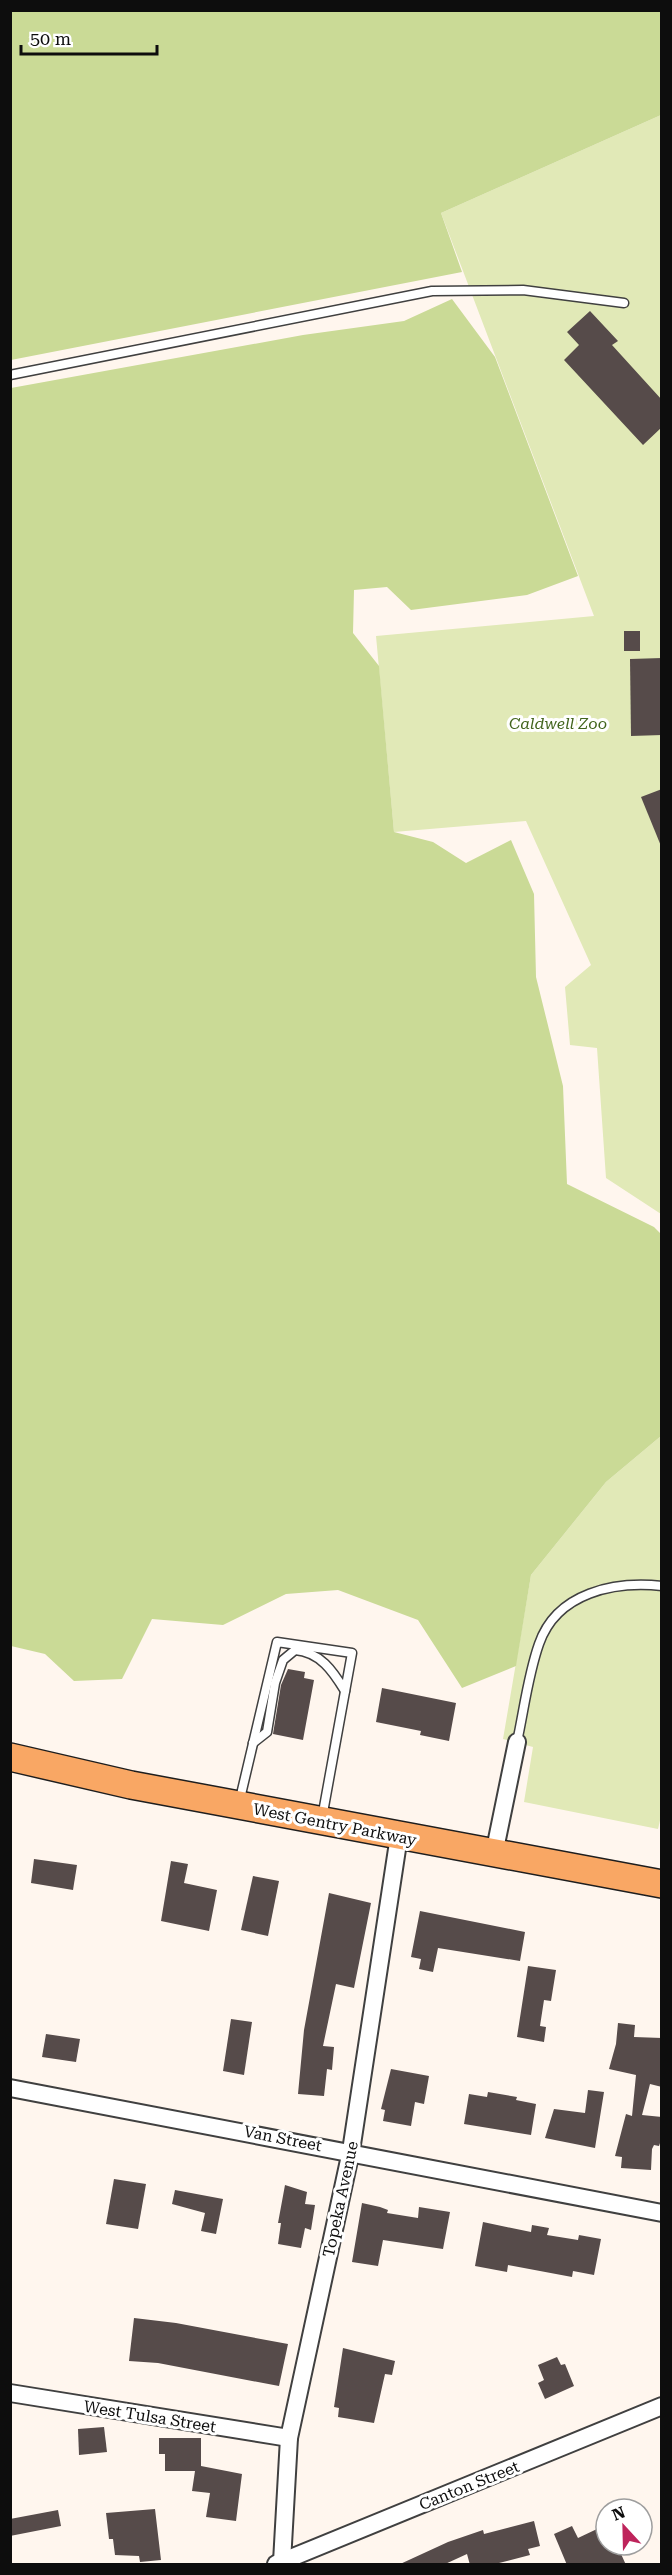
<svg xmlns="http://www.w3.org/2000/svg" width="672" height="2575" font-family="'Roboto Serif',serif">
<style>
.green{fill:#e1e9b7}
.forest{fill:#cada96}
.building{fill:#564b4a}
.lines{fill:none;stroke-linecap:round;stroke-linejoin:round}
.lane-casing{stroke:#404040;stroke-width:11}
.street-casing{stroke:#404040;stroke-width:20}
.primary-casing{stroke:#1e1e1e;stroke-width:30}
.lane{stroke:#fff;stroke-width:8}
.street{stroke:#fff;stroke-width:16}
.primary{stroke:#f9a764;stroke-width:27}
.labels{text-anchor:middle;stroke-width:6;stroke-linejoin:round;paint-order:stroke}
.park-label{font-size:16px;font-style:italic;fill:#42651d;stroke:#fff}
.street-label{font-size:16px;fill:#0d0d0d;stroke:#fff}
</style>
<rect width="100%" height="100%" fill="#fff6ee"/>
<!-- green -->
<g class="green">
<path d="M661,115V1214L606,1178L597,1048L570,1045L565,987L591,965L526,821L394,832L376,636L594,616L441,213Z"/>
<path d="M661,1436L662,1812L658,1829L524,1802L533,1747L503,1739L531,1575L606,1482Z"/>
</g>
<!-- forest -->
<g class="forest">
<path d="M11,10L661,11V115L441,213L462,272L11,360Z"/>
<path d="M452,299L495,357L578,576L527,595L411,610L387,587L354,590L353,633L379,666L394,832L433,842L466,863L511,840L534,894L536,977L563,1086L567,1184L654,1227L661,1234V1436L606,1482L531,1575L516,1666L462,1688L418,1620L338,1590L286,1594L223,1625L152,1619L122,1679L74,1681L45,1654L11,1646V388L303,335L404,321Z"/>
</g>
<!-- building -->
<g class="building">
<path d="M590,311L618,341L612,345L662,400V427L643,445L564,360L579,345L567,332Z"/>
<rect x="624" y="631" width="16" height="20"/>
<path d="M662,658V735L631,736L630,659Z"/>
<path d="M662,789V846H661L641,797Z"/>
<path d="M288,1669L305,1672L304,1678L314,1680L303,1740L273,1734L281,1685Z"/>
<path d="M382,1688L456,1703L449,1741L420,1735L421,1731L376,1722Z"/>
<path d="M34,1859L77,1865L73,1890L31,1883Z"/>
<path d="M171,1861L188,1864L184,1883L217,1890L209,1931L161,1921Z"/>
<path d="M253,1876L279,1881L268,1936L241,1930Z"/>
<path d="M329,1893L371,1903L354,1988L336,1984L323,2046L334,2047L332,2070L327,2069L324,2096L298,2094L304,2030Z"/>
<path d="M420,1911L525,1932L520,1961L438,1948L433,1972L419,1969L421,1959L411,1957Z"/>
<path d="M528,1966L556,1970L551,2001L544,2000L540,2026L546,2027L544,2042L517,2037Z"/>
<path d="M231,2019L252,2022L244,2075L223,2071Z"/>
<path d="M618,2023L635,2025L634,2037L662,2038V2087L650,2084L642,2115L662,2117V2137L659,2146L654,2145L652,2149L651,2170L621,2168L622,2157L615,2156L626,2114L632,2116L636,2075L609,2069L616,2044Z"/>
<path d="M46,2034L80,2039L76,2062L42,2057Z"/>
<path d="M391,2069L429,2076L424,2104L415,2102L411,2126L383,2121L385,2110L381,2109Z"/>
<path d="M588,2090L604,2092L595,2148L545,2138L554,2109L585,2113Z"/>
<path d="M488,2092L517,2097L516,2100L536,2104L531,2135L464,2124L469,2094L487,2097Z"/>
<path d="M114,2179L146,2184L138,2229L106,2224Z"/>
<path d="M285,2185L307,2192L305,2204L315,2205L311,2230L305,2228L301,2248L278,2244L281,2223H278Z"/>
<path d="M175,2190L223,2199L216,2234L201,2231L205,2213L172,2204Z"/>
<path d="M362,2203L380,2207L388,2210L387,2213L418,2218L419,2207L450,2212L443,2249L383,2240L378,2266L352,2262Z"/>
<path d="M483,2222L531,2232L532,2225L549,2228L547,2235L578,2240L579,2235L601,2239L594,2275L573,2271L572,2277L508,2265L507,2272L475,2266Z"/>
<path d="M134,2318L176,2323L288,2344L279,2386L158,2363L129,2361Z"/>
<path d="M343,2348L395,2361L392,2375L385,2374L374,2423L338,2417L339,2408L334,2407Z"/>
<path d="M557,2357L561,2365L565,2364L574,2386L545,2399L538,2383L544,2380L538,2365Z"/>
<path d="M104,2427L107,2452L79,2455L78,2429Z"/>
<path d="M159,2438H201V2466L242,2474L236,2521L206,2517L210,2493L192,2491L195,2471H165V2454H159Z"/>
<path d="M155,2509L161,2560L140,2562L139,2556L115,2555L113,2539H109L106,2513Z"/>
<path d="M58,2510L61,2526L10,2536V2519Z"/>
<path d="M534,2521L540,2546L528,2549L530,2555L491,2565H470L467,2554L443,2565H398L448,2542L483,2530L484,2534Z"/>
<path d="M572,2526L578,2538L597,2529L600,2536L606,2533V2545H617L626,2565H567L554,2534Z"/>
</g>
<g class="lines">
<!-- lane casing -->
<g class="lane-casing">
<g id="lane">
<path d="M10,375L432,291L523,290L624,303"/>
<path d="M517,1742C524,1710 528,1675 539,1644C557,1592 615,1581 662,1586"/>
<path d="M253,1743L267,1732L275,1683L283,1660L295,1650C320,1652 333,1671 345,1691"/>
<path d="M239,1803L277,1642L352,1653L322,1818"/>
</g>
</g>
<!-- street casing -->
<g class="street-casing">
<g id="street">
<path d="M494,1854L517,1742"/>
<path d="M10,2088L662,2213"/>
<path d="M10,2393L289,2438"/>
<path d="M282,2562L289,2438L351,2151L399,1836"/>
<path d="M276,2564L662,2406"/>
</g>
</g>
<!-- primary casing -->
<g class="primary-casing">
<path id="primary" d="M10,1757L131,1785L662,1884"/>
</g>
<!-- lane -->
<use href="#lane" class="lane"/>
<!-- street -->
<use href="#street" class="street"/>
<!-- primary -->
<use href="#primary" class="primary"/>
</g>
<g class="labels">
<!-- park labels -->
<g class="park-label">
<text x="558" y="729">Caldwell Zoo</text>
</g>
<!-- street labels -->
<g class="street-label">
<text transform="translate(335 1824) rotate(11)" y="6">West Gentry Parkway</text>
<text transform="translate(283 2138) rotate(11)" y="6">Van Street</text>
<text transform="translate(340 2199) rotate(-78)" y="6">Topeka Avenue</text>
<text transform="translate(150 2416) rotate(9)" y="6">West Tulsa Street</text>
<text transform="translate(469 2485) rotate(-22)" y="6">Canton Street</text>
</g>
</g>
<!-- border -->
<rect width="672" height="2575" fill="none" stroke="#0d0d0d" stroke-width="24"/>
<!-- north arrow -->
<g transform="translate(624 2527) rotate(338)"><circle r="28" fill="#ffffff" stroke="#9e9e9e" stroke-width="1.5"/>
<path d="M0-4.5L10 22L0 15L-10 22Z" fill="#be245b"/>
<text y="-9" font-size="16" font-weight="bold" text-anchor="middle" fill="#0d0d0d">N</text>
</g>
<!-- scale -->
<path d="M21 45v9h136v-9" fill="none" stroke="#0d0d0d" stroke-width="3"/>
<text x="30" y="45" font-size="18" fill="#0d0d0d" stroke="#ffffff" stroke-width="4.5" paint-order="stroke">50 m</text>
</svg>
